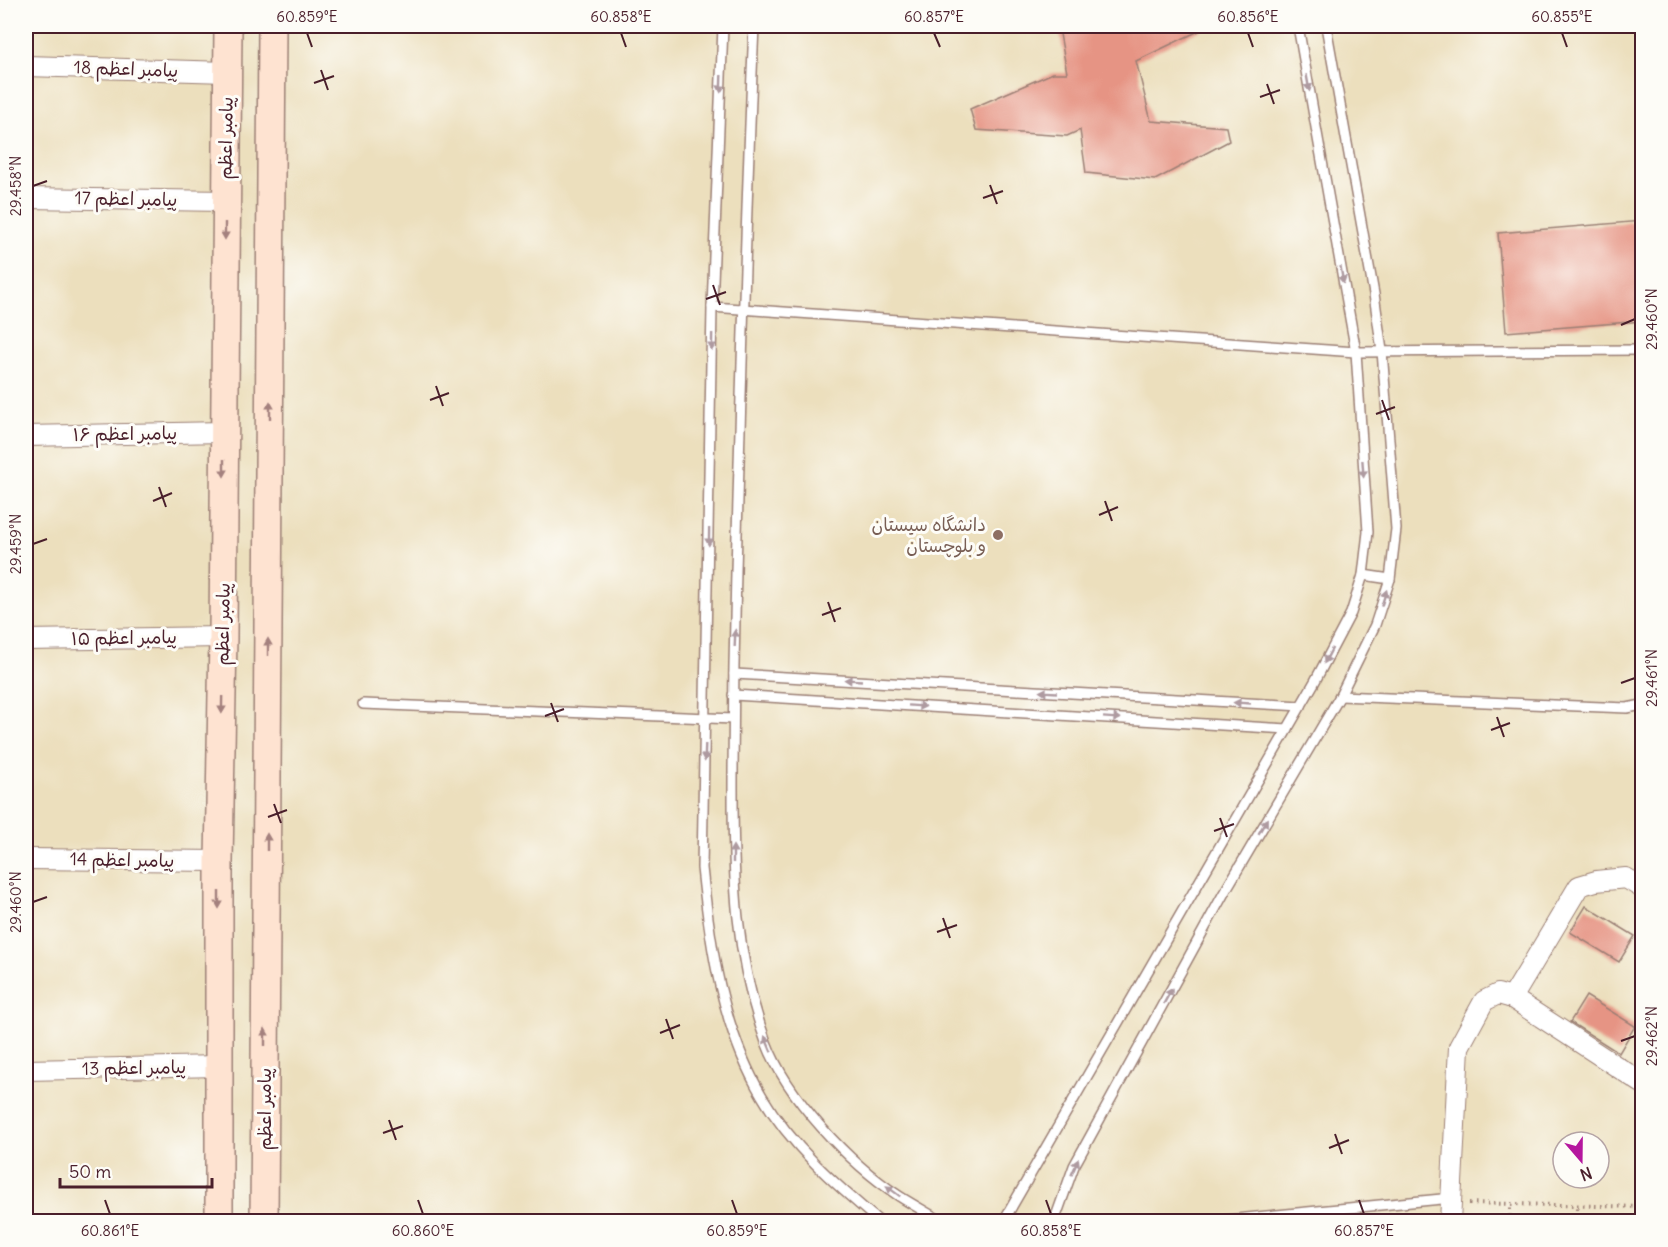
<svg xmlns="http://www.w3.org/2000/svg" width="1668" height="1247" font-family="Delius,'Playpen Sans Arabic',sans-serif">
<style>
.building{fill:#e69484}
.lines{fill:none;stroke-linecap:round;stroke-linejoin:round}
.lane-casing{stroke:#9b7f74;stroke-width:12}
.street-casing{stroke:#9b7f74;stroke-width:22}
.secondary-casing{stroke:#9b7f74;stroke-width:30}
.path{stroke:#9b7f74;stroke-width:4;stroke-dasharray:1.5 4.5;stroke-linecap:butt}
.lane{stroke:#fff;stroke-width:9}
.street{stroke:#fff;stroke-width:20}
.secondary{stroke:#fee3d1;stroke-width:27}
.oneway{fill:#ae9aa0}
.oneway2{fill:#a4817e}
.ticks{fill:none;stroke:#4a1f2b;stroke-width:2}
.education-dot{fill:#8d6e63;stroke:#fdfcf7;stroke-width:2}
.labels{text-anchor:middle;stroke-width:6;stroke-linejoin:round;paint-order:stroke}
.street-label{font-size:18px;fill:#4a1f2b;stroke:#fdfcf7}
.education-label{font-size:18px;fill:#785e54;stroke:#fdfcf7;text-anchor:end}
.neatline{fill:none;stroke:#4a1f2b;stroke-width:2}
.ticks-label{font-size:15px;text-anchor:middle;fill:#4a1f2b}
</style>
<rect width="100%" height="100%" fill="#fdfcf7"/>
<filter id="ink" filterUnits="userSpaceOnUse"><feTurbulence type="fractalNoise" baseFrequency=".0167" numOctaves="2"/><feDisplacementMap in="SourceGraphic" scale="12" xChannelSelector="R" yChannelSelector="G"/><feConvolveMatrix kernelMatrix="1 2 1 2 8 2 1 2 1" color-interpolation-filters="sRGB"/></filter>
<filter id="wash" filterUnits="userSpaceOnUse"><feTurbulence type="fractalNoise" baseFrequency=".008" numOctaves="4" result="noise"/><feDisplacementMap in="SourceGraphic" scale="24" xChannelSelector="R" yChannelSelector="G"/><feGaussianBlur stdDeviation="1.35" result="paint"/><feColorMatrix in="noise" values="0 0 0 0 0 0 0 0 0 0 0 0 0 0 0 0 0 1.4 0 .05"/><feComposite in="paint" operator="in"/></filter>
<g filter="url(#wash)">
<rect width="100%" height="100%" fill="#ecdfbd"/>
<g id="blocks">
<!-- building -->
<g class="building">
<path d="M1077,26H1209L1136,61L1151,121L1226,127L1229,141L1155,180L1086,173L1080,130L1067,136L976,130L970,109L1053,73H1067L1060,34Z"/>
<path d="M1642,221V321L1506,332L1498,233Z"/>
<path d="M1586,906L1635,936L1619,962L1570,932Z"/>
<path d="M1586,996L1635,1026L1619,1053L1570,1022Z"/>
</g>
</g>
</g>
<g filter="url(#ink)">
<use href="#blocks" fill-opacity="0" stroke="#9b7f74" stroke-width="1.5"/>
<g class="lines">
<!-- lane casing -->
<g class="lane-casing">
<g id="lane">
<path d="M723,26L712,307L702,868C710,945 722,1029 762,1096C791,1146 836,1185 880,1222"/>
<path d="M754,26C746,207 741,389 736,571C734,644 733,716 733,789C733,877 735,958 766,1042C787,1098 849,1163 899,1196C913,1205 928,1213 943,1222"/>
<path d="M712,307L1356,352L1642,350"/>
<path d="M1363,575L1390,579"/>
<path d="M734,674L1301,706"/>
<path d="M733,695L1288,729"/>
<path d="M1340,696L1627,708L1642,705"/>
<path d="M363,704L733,719"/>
<path d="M1003,1222L1314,683L1351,613L1363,575L1368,532L1356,352L1298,26"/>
<path d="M1010,1222H1027"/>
<path d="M1054,1222L1074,1166L1224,893L1340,696L1375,625L1390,579L1396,529L1382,351L1374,294L1326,26"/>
<path d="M1205,1222L1452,1198"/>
</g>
</g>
<!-- street casing -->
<g class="street-casing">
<g id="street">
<path d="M26,66L227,72"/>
<path d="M26,198L226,201"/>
<path d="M26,436L224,432"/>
<path d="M26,640L223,637"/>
<path d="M26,859L219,861"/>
<path d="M1512,998L1642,1083"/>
<path d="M26,1070L220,1066"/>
<path d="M1450,1222L1459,1047L1484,1001L1498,994L1512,998L1579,886L1596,881L1626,878L1642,888"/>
</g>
</g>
<!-- secondary casing -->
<g class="secondary-casing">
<g id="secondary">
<path d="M219,1222V861L223,637L228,26"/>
<path d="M264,1222L272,26"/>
</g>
</g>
<!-- path -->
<g class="path">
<path d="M1469,1203L1642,1207"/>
<path d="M1510,1222V1204"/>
<path d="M1577,1222V1206"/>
</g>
<!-- lane -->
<use href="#lane" class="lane"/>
<!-- street -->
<use href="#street" class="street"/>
<!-- secondary -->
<use href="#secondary" class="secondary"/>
</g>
<!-- one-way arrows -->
<defs><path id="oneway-solid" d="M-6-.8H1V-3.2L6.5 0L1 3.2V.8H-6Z" transform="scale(1.5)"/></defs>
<g class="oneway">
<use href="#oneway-solid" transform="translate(1308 83) rotate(80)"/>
<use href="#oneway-solid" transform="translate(721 84) rotate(92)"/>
<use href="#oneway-solid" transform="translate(1342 275) rotate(80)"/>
<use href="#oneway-solid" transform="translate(712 342) rotate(91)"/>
<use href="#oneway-solid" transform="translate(1363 469) rotate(86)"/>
<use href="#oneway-solid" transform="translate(709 537) rotate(91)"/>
<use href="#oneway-solid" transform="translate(1384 598) rotate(-72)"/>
<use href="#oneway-solid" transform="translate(735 638) rotate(-88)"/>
<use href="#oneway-solid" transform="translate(1328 656) rotate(118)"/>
<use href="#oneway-solid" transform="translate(853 680) rotate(-177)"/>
<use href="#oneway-solid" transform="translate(1048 692) rotate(-177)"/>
<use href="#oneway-solid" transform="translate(1242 703) rotate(-177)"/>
<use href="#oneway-solid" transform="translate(917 706) rotate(4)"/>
<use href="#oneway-solid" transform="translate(1112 718) rotate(4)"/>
<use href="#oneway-solid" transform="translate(705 753) rotate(92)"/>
<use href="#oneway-solid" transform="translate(1263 826) rotate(-60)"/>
<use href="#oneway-solid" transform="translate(733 854) rotate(-90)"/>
<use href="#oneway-solid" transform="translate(1168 996) rotate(-61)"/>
<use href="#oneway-solid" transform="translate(768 1044) rotate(-113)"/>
<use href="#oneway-solid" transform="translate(1075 1167) rotate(-66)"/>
<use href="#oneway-solid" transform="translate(893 1191) rotate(-143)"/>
</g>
<g class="oneway2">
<use href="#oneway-solid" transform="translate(225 231) rotate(90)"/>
<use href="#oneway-solid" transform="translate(270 410) rotate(-90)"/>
<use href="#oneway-solid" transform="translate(224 468) rotate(90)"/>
<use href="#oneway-solid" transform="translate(268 647) rotate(-90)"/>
<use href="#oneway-solid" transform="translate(222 705) rotate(91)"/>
<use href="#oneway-solid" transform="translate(267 842) rotate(-90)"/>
<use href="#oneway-solid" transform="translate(219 900) rotate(90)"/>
<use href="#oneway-solid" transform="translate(265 1037) rotate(-90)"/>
</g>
</g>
<!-- ticks -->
<path class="ticks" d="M307,33L312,47M621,33L626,47M934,33L940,47M1248,33L1253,47M1562,33L1567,47M321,70L328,90M314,83L334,76M1267,84L1274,104M1260,97L1280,90M990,185L997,204M33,186L47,181M983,198L1003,191M713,285L720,305M706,299L726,292M1621,325L1635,319M436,386L443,406M430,400L449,393M1382,400L1389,420M1376,414L1395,407M159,487L166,507M153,501L172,493M1105,501L1112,521M1099,515L1118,507M33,544L47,539M828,602L835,622M822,615L841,608M1621,683L1635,678M551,703L558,722M545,716L564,709M1497,717L1504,737M1491,730L1510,723M274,804L281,823M268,817L287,810M1220,818L1227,837M1214,831L1234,824M33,902L47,897M943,918L950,938M937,932L957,925M666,1019L673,1039M660,1033L680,1025M1621,1041L1635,1036M389,1120L396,1140M383,1133L403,1126M1335,1134L1342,1154M1329,1148L1349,1140M105,1200L110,1214M418,1200L423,1214M732,1200L737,1214M1046,1200L1051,1214M1359,1200L1364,1214"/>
<!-- markers -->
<circle class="education-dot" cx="998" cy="535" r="6"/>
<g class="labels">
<!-- street labels -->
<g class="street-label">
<text transform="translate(126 69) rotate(2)" y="6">پیامبر اعظم 18</text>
<text transform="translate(226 138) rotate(-89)" y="6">پیامبر اعظم</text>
<text transform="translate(126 199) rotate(1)" y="6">پیامبر اعظم 17</text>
<text transform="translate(125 434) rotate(-1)" y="6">پیامبر اعظم ۱۶</text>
<text transform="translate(223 624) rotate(-89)" y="6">پیامبر اعظم</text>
<text transform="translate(124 638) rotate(-1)" y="6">پیامبر اعظم ۱۵</text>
<text transform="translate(122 860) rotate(1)" y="6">پیامبر اعظم 14</text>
<text transform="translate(134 1068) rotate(-1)" y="6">پیامبر اعظم 13</text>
<text transform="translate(265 1109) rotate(-90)" y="6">پیامبر اعظم</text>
</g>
<!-- education labels -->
<g class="education-label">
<text x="986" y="531">دانشگاه سیستان<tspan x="986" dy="21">و بلوچستان</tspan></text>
</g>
</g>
<!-- margin -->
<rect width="1668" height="1247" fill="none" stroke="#fdfcf7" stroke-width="66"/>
<!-- north arrow -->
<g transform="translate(1581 1160) rotate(160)"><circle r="28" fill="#fdfcf7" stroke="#b5a4a5" stroke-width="1.5"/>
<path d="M0-4.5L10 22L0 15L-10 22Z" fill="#b5179e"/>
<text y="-9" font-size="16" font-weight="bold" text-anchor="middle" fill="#4a1f2b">N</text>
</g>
<!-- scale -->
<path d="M60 1178v9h152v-9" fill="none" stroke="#4a1f2b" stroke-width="3"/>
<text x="69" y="1178" font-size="18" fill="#4a1f2b" stroke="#fdfcf7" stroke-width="4.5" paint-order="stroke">50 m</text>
<rect x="33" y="33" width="1602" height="1181" class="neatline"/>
<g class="ticks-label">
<text x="307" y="22">60.859°E</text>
<text x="621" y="22">60.858°E</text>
<text x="934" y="22">60.857°E</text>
<text x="1248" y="22">60.856°E</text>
<text x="1562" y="22">60.855°E</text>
<text transform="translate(16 186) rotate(-90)" y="5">29.458°N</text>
<text transform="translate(1652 319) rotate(-90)" y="5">29.460°N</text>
<text transform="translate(16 544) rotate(-90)" y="5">29.459°N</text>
<text transform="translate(1652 678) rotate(-90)" y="5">29.461°N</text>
<text transform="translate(16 902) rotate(-90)" y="5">29.460°N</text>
<text transform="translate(1652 1036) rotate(-90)" y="5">29.462°N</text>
<text x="110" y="1236">60.861°E</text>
<text x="423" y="1236">60.860°E</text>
<text x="737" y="1236">60.859°E</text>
<text x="1051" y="1236">60.858°E</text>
<text x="1364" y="1236">60.857°E</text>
</g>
</svg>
